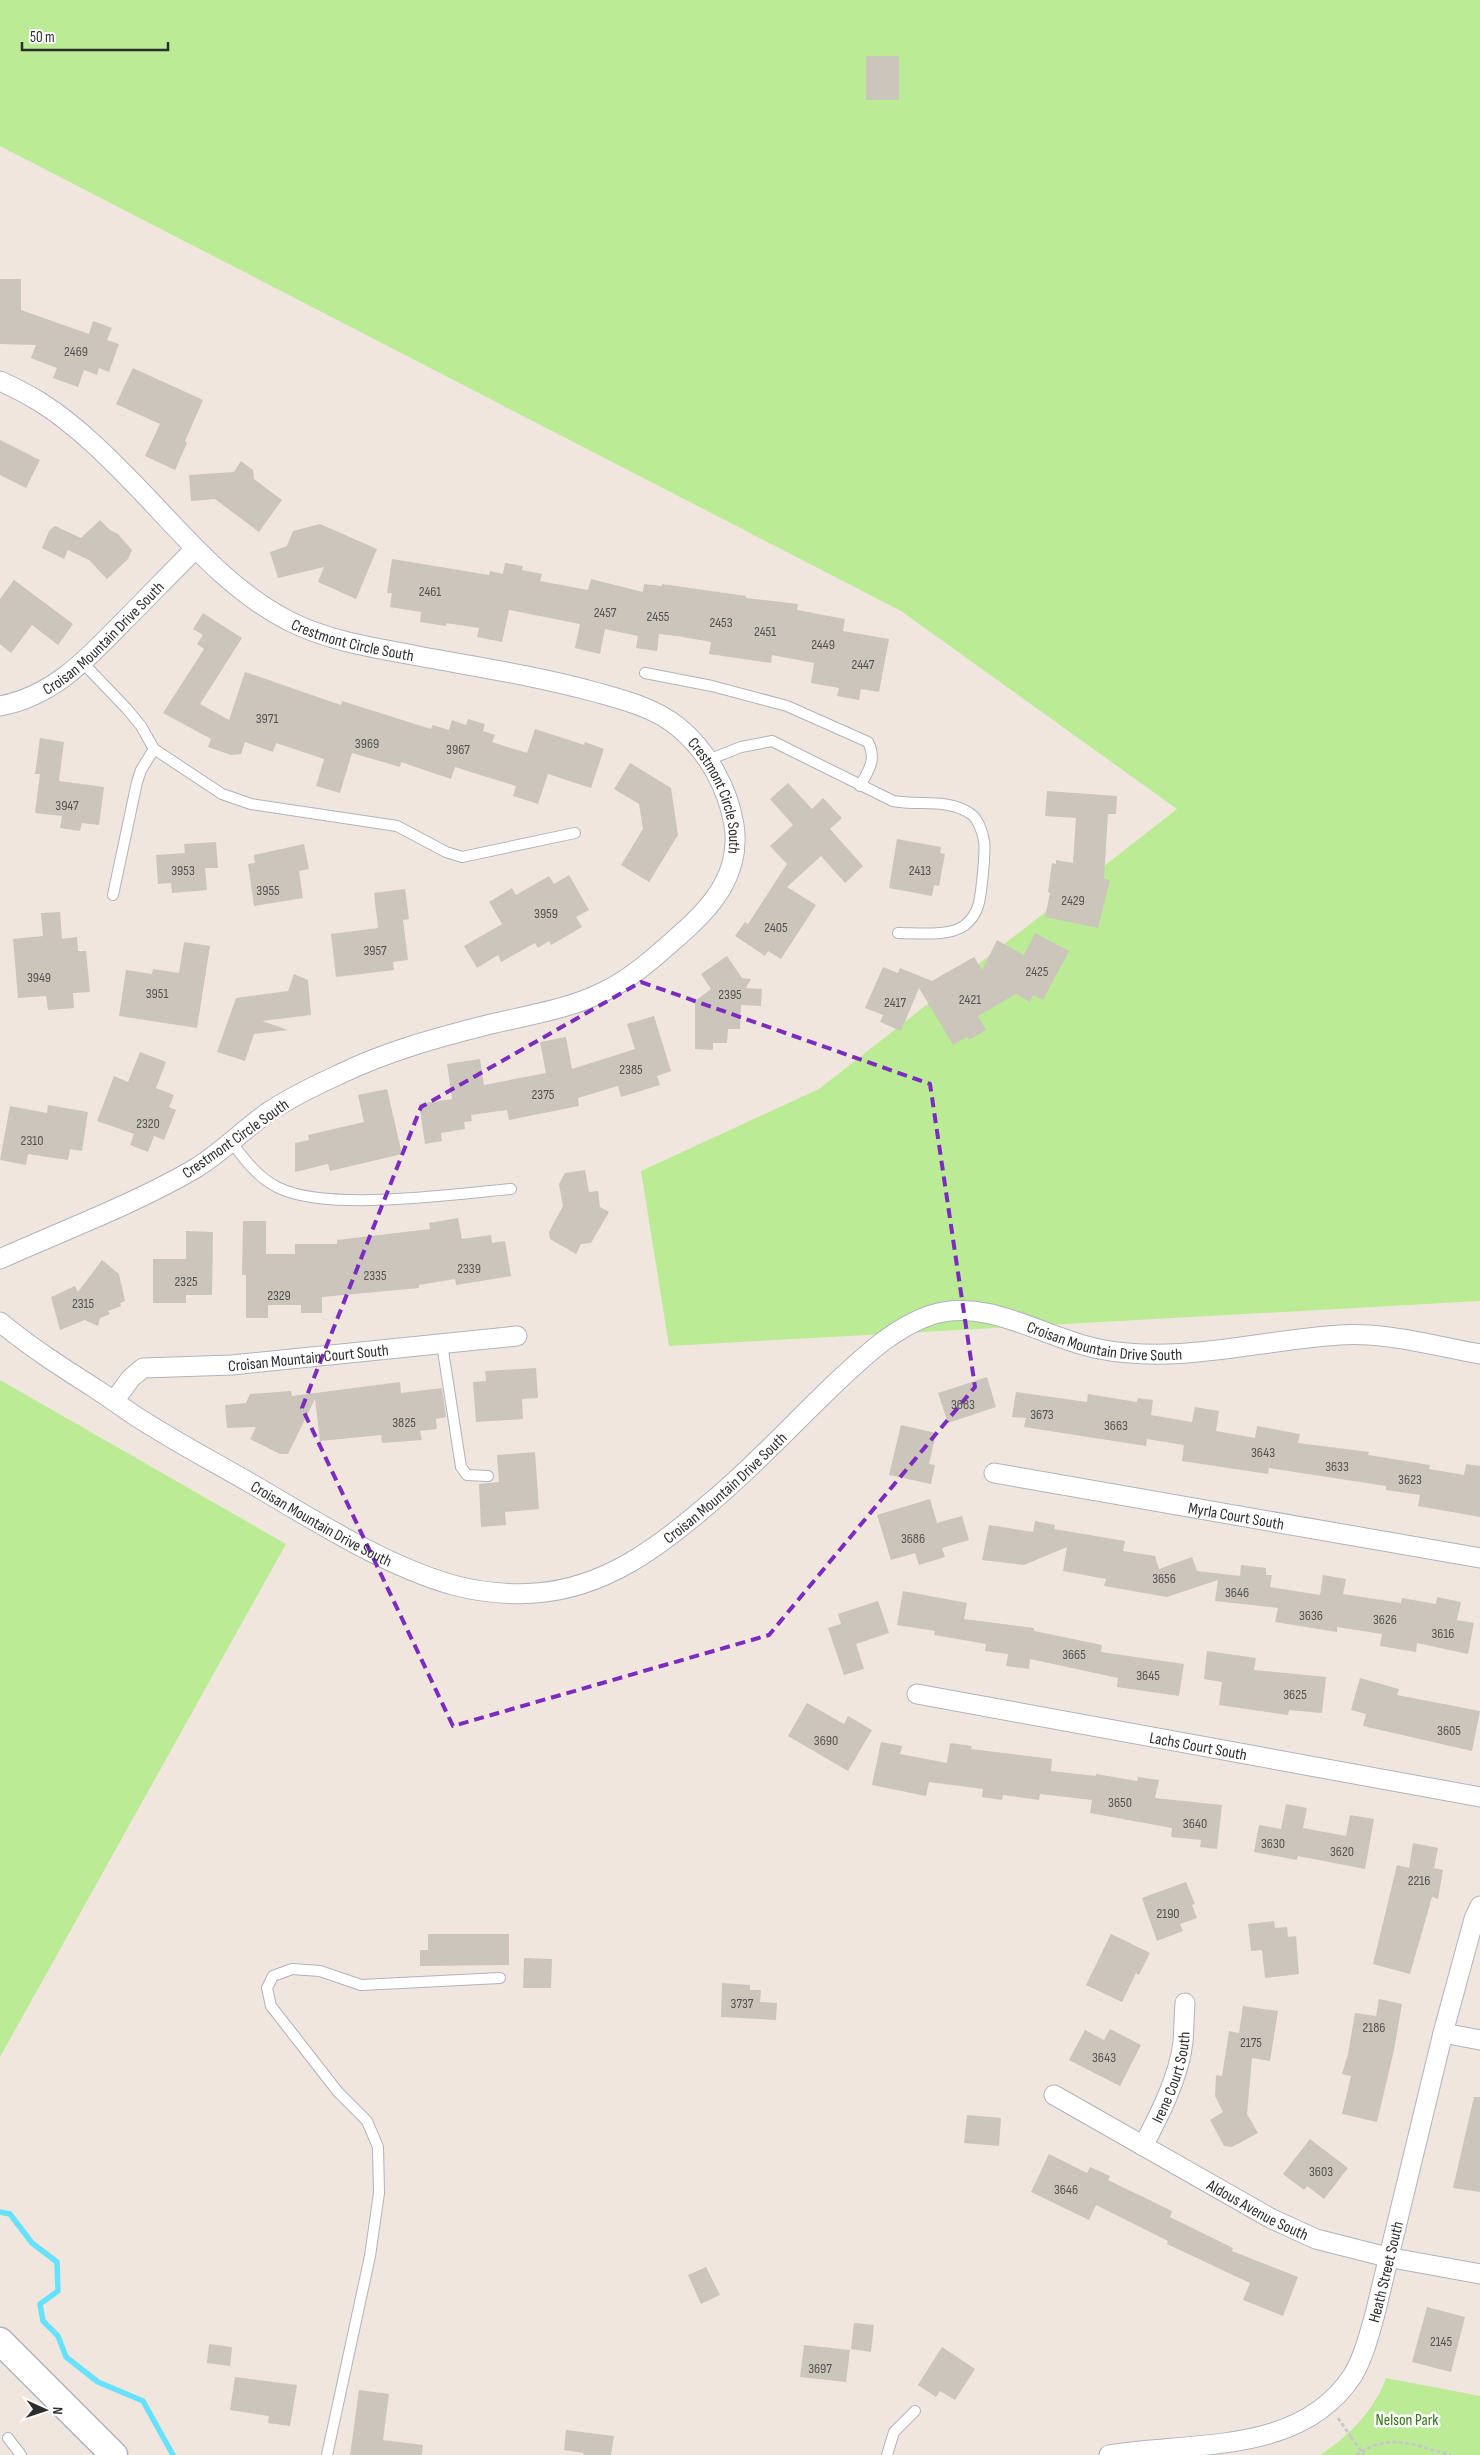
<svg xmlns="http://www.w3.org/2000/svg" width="1480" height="2455" font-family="'Sofia Sans Condensed',sans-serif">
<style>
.green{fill:#bbec95}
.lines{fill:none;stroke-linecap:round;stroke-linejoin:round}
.stream{stroke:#67e2fc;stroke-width:5.5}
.building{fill:#cbc5bc}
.lane-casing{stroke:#aeb3be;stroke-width:12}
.street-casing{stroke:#aeb3be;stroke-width:21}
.secondary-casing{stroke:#aeb3be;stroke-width:29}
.path{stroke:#c8c8c8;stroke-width:3;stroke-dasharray:4 2.5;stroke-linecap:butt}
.lane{stroke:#fff;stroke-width:10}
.street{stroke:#fff;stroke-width:19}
.secondary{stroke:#fff;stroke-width:26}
.path-bridge{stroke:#c8c8c8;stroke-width:3;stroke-dasharray:4 2.5;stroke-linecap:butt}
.marked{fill:none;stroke:#7b2cbf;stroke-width:4;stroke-dasharray:10 6;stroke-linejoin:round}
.labels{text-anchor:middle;stroke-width:5;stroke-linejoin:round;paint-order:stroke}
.number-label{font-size:14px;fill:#545351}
.street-label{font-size:16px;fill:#2d2d2d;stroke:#fff}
.park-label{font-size:16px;fill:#307413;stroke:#fff}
</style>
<rect width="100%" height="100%" fill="#f0e6de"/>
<!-- green -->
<g class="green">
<path d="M0,0H1480V1301L669,1346L641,1171L819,1089L1177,809L901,611L0,146Z"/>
<path d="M0,1380L286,1544L0,2057Z"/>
<path d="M1386,2378L1480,2396V2455H1320C1348,2437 1375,2410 1386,2378Z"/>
</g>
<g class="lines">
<!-- stream -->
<path class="stream" d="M0,2212L10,2214L32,2243L57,2262L58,2291L40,2304L43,2321L58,2336L66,2357L98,2382L143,2401L173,2455"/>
</g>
<!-- building -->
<g class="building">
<rect x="866" y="56" width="33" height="44"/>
<path d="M0,279H21V310L89,334L93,321L112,328L107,340L119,344L109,372L99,368L97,375L84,370L78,387L53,378L57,368L31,358L36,345L0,344Z"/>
<path d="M133,368L203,400L185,441L187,443L175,470L145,456L160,424L116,404Z"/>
<path d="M0,440L40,460L26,488L0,475Z"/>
<path d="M241,461L253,470L254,479L282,500L259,532L215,499L191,501L189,475L234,472Z"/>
<path d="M100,520L110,530L118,534L132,550L128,559L107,579L89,560L68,550L64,559L42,548L49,531L55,526L81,538Z"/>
<path d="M320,524L377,549L356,599L318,582L324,567L278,578L270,552L287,546L293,531Z"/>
<path d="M392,559L489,575L490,571L503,574L505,563L523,566L522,570L542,574L540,581L588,590L591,579L643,592L644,584L662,586V584L746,596V598L798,604L797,610L845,619L843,631L889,639L879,692L861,689L859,700L837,696L839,688L811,683L814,663L772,655L771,663L709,654L711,642L677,636L659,634L657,651L636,648L638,636L605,629L600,654L575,648L580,624L509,610L502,642L477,637L479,628L446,623V626L420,622L421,612L390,607L392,593H387Z"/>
<path d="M14,580L73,624L58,645L32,625L11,653L0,644V599Z"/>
<path d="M203,613L242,638L200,704L229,720L245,672L341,705L342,701L431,729L433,725L449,730L452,720L466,725L468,719L485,724L483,731L495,735L492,742L527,753L535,729L584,745L585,742L604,749L591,788L548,774L538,804L513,796L516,786L455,767L451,779L401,762L400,767L352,753L340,793L316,786L324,759L276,743L273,752L245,742L241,754L231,755L208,747L211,739L163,713L204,649L197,644L203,635L193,629Z"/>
<path d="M40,738L64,742L59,781L104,787L99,825L82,823L80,831L60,828L62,816L35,813L40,774H35Z"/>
<path d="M630,763L671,788L678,835L649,882L621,865L643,829L639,804L614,789Z"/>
<path d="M788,783L812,809L823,798L842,818L830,829L863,866L845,883L821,856L787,887L816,905L781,959L768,951L765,956L735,936L745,922L748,924L787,864L770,846L793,825L770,799Z"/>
<path d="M1047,791L1117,796L1116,814H1108L1104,879L1110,880L1098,928L1045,917L1050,893L1048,892L1052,863L1056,864V860L1073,863L1076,818L1045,816Z"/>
<path d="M897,839L941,847L940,853L945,854L939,886L934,885L932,896L889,888Z"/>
<path d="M216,842L218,868H205L207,890L172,893L171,883L158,884L156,855L185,853L184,844Z"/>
<path d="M304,844L309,869L299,871L303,898L254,906L248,864L255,863L254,855Z"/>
<path d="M569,875L589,910L576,917L582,927L551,945L549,941L538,948L535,943L501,962L498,955L477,968L464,946L502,924L489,902L512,888L516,895L549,876L554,884Z"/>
<path d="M405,889L409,919L403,920L408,960L393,962L394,970L336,977L331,934L378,928L374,893Z"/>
<path d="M60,912L62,939L77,937L78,951H86L90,992L73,993L74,1008L48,1010L46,996L18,998L13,939L43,936L41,913Z"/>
<path d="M1035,933L1069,951L1043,1000L1033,995L1030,1002L1016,994L978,1016L986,1030L969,1040L967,1037L953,1045L919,988L901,1031L880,1022L883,1015L865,1008L883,967L898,973L900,968L932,981L974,957L982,970L997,940L1024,955Z"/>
<path d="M184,942L210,946L197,1028L119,1016L126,970L152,974L153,969L179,973Z"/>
<path d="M727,956L742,978L751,979L746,988L762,989L761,1006L741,1005L740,1029H728L727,1043H713V1050L695,1049V1001L711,989L701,974Z"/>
<path d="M294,974L308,980L311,1015L262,1021L288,1030L254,1034L245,1061L217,1052L236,998L288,991Z"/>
<path d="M654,1016L671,1071L657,1076L660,1085L621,1097L618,1086L578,1098L579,1106L509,1120L507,1110L471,1115L472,1121L464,1122L465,1129L441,1133L442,1141L425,1144L419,1104L452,1099L447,1064L480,1059L484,1085L546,1073L540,1042L566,1037L572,1069L635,1049L627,1024Z"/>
<path d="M140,1052L166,1062L156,1088L174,1095L169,1107L176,1110L164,1140L154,1136L148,1152L130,1145L134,1134L97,1121L114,1076L128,1082Z"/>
<path d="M387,1089L402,1154L330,1171L328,1164L295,1172V1143L309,1140L308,1135L364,1122L358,1095Z"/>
<path d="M48,1105L88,1112L82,1151L70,1149L68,1160L28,1154L26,1165L0,1160L10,1106L47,1113Z"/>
<path d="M585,1170L589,1192L598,1191L600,1207L609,1212L591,1243L581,1244L576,1254L550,1239L549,1232L563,1206L559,1184L565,1173Z"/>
<path d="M458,1218L462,1239L491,1235L492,1243L505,1241L511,1276L456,1285L455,1279L419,1285V1288L322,1297V1313H301V1305H268V1318H246V1275H242L243,1221H266V1254H295V1244H337V1240L430,1229L429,1223Z"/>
<path d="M186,1231L213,1232L212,1295H186V1303H153V1259H186Z"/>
<path d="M102,1260L119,1274L125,1301L120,1303L121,1306L108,1311L110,1314L100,1318L98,1326L85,1320L60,1330L51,1297L75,1286L78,1292Z"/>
<path d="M536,1368L538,1398L522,1399L523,1419L476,1422L473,1382L486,1381L485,1371Z"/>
<path d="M987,1377L996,1407L948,1423L938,1393Z"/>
<path d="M400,1382L401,1393L442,1388L446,1417L436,1419L437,1429L420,1431L422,1440L382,1443L381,1435L320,1441L315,1399L288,1454H280L250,1439L256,1427L227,1428L225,1405L246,1403L250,1394L291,1391L292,1396Z"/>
<path d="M1016,1392L1087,1402L1088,1394L1137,1402L1138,1398L1153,1400L1151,1415L1192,1422L1195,1407L1219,1411L1216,1431L1255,1438L1257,1426L1300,1434L1298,1443L1369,1452L1368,1455L1430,1465L1429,1469L1464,1475L1466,1464L1480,1466V1517L1418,1506L1420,1495L1386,1490V1486L1269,1468L1268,1474L1182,1461L1184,1445L1147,1439L1146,1446L1024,1427L1026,1418L1012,1417Z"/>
<path d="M901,1425L936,1433L929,1464L935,1465L931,1484L889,1475Z"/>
<path d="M535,1452L539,1509L505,1512L506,1525L481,1527L479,1484L499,1482L497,1455Z"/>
<path d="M930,1499L937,1523L962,1516L969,1540L942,1548L945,1557L919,1565L915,1553L891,1560L877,1515Z"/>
<path d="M1035,1521L1055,1525L1054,1529L1125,1541L1123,1551L1155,1556L1159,1569L1192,1557L1197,1571L1240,1576L1241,1565L1266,1568V1575H1272L1270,1587L1320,1595L1323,1575L1346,1579L1343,1594L1401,1603L1402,1598L1436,1604L1437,1597L1461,1602L1457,1620L1474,1623L1468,1654L1417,1643L1416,1652L1380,1646L1382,1634L1337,1627V1632L1275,1622L1278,1608L1215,1601L1218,1580L1167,1597L1104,1586L1106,1579L1063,1571L1067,1547L1024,1565L982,1560L989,1525L1033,1532Z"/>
<path d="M903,1591L967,1603L964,1619L1034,1628V1631L1102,1645L1101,1652L1184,1664L1179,1696L1117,1687L1118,1678L1030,1659L1029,1669L1006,1666L1008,1654L985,1651L986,1644L934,1635L935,1631L897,1625Z"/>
<path d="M878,1601L889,1633L856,1644L864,1669L844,1675L828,1628L841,1624L838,1614Z"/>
<path d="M1207,1651L1256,1658L1254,1670L1326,1677L1322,1713L1289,1710L1288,1715L1219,1705L1222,1682L1204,1679Z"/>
<path d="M1360,1678L1399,1689L1397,1695L1480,1711L1472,1751L1363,1726L1366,1714L1351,1710Z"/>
<path d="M807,1703L844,1724L848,1716L872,1730L848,1771L788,1736Z"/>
<path d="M881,1742L902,1746L900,1754L947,1763L950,1743L972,1746L971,1749L1052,1759L1051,1771L1096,1776V1774L1137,1781L1138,1777L1159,1780L1155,1798L1222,1805L1217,1849L1200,1847L1201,1840L1171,1837L1172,1828L1090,1813L1092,1800L1040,1794L1039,1800L1003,1795L1002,1800L982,1797L983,1789L929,1782L926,1796L872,1785Z"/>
<path d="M1286,1804L1307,1808L1303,1828L1346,1836L1350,1815L1374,1819L1365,1869L1298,1856L1297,1860L1254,1852L1259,1825L1281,1829Z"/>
<path d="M1413,1843L1438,1848L1434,1868L1443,1870L1438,1899L1432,1897L1410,1974L1373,1964L1397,1865L1409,1868Z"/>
<path d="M1186,1882L1195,1904L1192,1905L1197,1918L1180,1924L1183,1931L1157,1941L1142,1898Z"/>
<path d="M1274,1921L1275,1928L1287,1927L1288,1937L1296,1936L1299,1974L1265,1978L1262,1950L1251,1951L1248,1924Z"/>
<path d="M428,1934H509V1965L420,1966V1950H428Z"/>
<path d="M1111,1934L1150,1953L1139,1975L1136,1973L1122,2002L1086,1985Z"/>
<path d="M524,1958L552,1959L551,1988H523Z"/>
<path d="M722,1983L750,1985V1990H761L760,2002L777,2003L776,2020L721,2017Z"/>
<path d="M1379,1999L1402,2004L1394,2050L1377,2122L1342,2114L1351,2076L1342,2074L1348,2054L1355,2013L1376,2016Z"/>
<path d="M1243,2006L1278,2011L1270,2061L1252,2058L1247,2114L1258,2133L1232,2147L1224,2146L1210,2120L1223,2112L1215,2096L1216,2075L1222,2076L1229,2031L1239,2033Z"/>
<path d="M1110,2029L1141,2045L1120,2086L1069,2060L1085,2030L1104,2040Z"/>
<path d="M1474,2097H1480V2192L1453,2188Z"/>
<path d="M967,2115L1001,2118L999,2146L964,2143Z"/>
<path d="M1310,2139L1348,2168L1324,2199L1307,2186L1304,2190L1283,2174Z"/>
<path d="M1049,2154L1087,2173L1090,2167L1110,2176L1108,2180L1172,2211L1170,2217L1233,2248L1232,2251L1298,2277L1283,2316L1243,2300L1250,2283L1167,2244L1168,2241L1096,2205L1089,2220L1031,2192Z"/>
<path d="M706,2267L720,2295L701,2304L688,2275Z"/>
<path d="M1427,2307L1465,2317L1451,2372L1412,2362Z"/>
<path d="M854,2323L874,2325L871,2352L851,2349Z"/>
<path d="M209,2344L232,2347L230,2366L207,2363Z"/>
<path d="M804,2345L850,2350L846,2382L800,2377Z"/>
<path d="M942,2347L975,2369L955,2400L940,2391L936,2397L918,2385Z"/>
<path d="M235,2377L297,2385L290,2426L268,2423L269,2416L230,2410Z"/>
<path d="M359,2390L389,2394L383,2440L423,2445L422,2455H350Z"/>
<path d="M566,2430L614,2436L611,2455H583L584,2453L564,2450Z"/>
</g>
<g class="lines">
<!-- lane casing -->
<g class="lane-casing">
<g id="lane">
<path d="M83,663L127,709L141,726L154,749L222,794L251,804L397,826L446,852L462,857L575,833"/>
<path d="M645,673L712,686L787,706L868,742C877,759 869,770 860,786"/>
<path d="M708,760L741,747L772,741L893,801C919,806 948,798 971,814C978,819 983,833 984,841C986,850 981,898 978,906C976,913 971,920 965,925C950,937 917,933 898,933"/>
<path d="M113,895L137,782L141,770L154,749"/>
<path d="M232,1143C245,1160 258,1178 279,1188C329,1212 453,1194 511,1189"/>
<path d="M442,1344L461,1467L467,1475L488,1476"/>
<path d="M8,2438L21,2455"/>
<path d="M327,2455L370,2256L379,2193L378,2147L367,2121L338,2092L271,2006L267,1988L273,1976L292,1969L320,1971L361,1985L500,1978"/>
<path d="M887,2455L894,2432L915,2411"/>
</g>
</g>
<!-- street casing -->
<g class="street-casing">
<g id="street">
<path id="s1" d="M0,381C13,387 27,394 40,402C77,425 110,459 141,491C186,538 230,591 289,621C328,641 375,648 418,656C477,667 537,676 595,692C623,700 653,707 677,726C707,750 728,788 734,825C741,871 715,904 682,933C657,955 634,977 603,992C569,1009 529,1015 491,1024C439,1037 387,1051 338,1075C314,1086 289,1098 267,1113C242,1131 222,1152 196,1168C135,1204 64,1230 0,1259"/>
<path id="s2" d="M0,706C53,696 87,659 123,622C147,598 171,573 195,549"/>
<path id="s3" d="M0,1322C30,1347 63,1368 96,1389C110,1398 123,1408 137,1417C174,1441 214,1462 252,1484C314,1520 383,1565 453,1585C479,1592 509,1595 536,1593C605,1588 659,1547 710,1503C757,1464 798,1418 843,1376C869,1352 896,1327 931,1315C988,1297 1044,1338 1099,1349C1179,1365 1260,1340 1340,1335C1386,1332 1435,1346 1480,1354"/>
<path id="s4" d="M114,1401L131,1378L143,1368L232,1365L517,1336"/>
<path id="s5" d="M994,1473L1480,1558"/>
<path id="s6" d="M917,1694L1480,1797"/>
<path d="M1443,2033L1480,2040"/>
<path id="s7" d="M1054,2095L1272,2219L1316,2239L1387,2257L1480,2274"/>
<path id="s8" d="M1143,2146C1159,2116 1179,2077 1183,2042C1184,2029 1184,2016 1185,2003"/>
<path id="s9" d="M1109,2455C1196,2441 1301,2455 1353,2375C1364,2356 1369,2335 1375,2314L1443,2033L1474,1919L1480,1906"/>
</g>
</g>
<!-- secondary casing -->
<g class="secondary-casing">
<path id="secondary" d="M0,2341L114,2455"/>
</g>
<!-- path -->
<g class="path">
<path d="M1338,2418L1351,2437"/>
<path d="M1356,2455C1393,2431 1413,2446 1451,2455"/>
</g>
<!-- lane -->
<use href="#lane" class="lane"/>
<!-- street -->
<use href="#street" class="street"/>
<!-- secondary -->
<use href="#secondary" class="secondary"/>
<!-- path-bridge -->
<path class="path-bridge" d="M1351,2437L1364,2455"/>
</g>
<!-- marked area -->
<path class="marked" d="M641,982L930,1084L975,1387L769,1635L453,1726L302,1408L421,1107Z"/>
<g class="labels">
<!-- number labels -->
<g class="number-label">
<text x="76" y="356">2469</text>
<text x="430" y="596">2461</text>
<text x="605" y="617">2457</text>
<text x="658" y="621">2455</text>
<text x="721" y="627">2453</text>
<text x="765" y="636">2451</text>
<text x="823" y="649">2449</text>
<text x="863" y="669">2447</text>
<text x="267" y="723">3971</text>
<text x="367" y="748">3969</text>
<text x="458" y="754">3967</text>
<text x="67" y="810">3947</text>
<text x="183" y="875">3953</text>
<text x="920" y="875">2413</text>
<text x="268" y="895">3955</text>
<text x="1073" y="905">2429</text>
<text x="546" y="918">3959</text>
<text x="776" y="932">2405</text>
<text x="375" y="955">3957</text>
<text x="1037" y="976">2425</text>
<text x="39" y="982">3949</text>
<text x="157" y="998">3951</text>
<text x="730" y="999">2395</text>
<text x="970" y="1004">2421</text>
<text x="895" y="1007">2417</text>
<text x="631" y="1074">2385</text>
<text x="543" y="1099">2375</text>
<text x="148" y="1128">2320</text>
<text x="32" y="1145">2310</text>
<text x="469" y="1273">2339</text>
<text x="375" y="1280">2335</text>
<text x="186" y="1286">2325</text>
<text x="279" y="1300">2329</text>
<text x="83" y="1308">2315</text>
<text x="963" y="1409">3683</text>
<text x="1042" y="1419">3673</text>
<text x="404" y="1427">3825</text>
<text x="1116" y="1430">3663</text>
<text x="1263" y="1457">3643</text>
<text x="1337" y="1471">3633</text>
<text x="1410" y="1484">3623</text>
<text x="913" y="1543">3686</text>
<text x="1164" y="1583">3656</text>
<text x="1237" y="1597">3646</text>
<text x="1311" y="1620">3636</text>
<text x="1385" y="1624">3626</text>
<text x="1443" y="1638">3616</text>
<text x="1074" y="1659">3665</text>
<text x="1148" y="1680">3645</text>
<text x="1295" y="1699">3625</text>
<text x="1449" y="1735">3605</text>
<text x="826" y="1745">3690</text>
<text x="1120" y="1807">3650</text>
<text x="1195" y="1828">3640</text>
<text x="1273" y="1848">3630</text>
<text x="1342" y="1856">3620</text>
<text x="1419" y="1885">2216</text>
<text x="1168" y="1918">2190</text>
<text x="742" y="2008">3737</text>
<text x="1374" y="2032">2186</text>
<text x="1251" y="2047">2175</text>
<text x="1104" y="2062">3643</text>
<text x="1321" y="2176">3603</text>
<text x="1066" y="2194">3646</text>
<text x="1441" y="2346">2145</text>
<text x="820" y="2373">3697</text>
</g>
<!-- street labels -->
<g class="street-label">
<text dy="6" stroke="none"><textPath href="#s2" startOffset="126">Croisan Mountain Drive South</textPath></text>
<text dy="6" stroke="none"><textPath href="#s1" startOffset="445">Crestmont Circle South</textPath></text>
<text dy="6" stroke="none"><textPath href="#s1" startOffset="865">Crestmont Circle South</textPath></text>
<text transform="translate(235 1138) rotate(-35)" y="6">Crestmont Circle South</text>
<text dy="6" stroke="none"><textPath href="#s3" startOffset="1279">Croisan Mountain Drive South</textPath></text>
<text dy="6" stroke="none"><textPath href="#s4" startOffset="210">Croisan Mountain Court South</textPath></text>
<text dy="6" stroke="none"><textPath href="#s3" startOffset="830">Croisan Mountain Drive South</textPath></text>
<text dy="6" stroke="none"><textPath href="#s5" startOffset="246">Myrla Court South</textPath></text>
<text dy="6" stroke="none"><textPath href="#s3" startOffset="380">Croisan Mountain Drive South</textPath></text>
<text dy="6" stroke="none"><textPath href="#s6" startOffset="286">Lachs Court South</textPath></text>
<text dy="6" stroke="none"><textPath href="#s8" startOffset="75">Irene Court South</textPath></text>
<text dy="6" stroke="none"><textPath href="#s7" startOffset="234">Aldous Avenue South</textPath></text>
<text dy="6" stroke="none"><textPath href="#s9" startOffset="375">Heath Street South</textPath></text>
</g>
<!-- park labels -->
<g class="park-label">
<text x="1407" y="2425">Nelson Park</text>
</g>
</g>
<!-- north arrow -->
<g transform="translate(45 2410) rotate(93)" stroke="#ffffff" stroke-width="4" paint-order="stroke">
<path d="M0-4L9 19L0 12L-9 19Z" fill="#2d2d2d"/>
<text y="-8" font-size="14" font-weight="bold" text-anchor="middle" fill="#2d2d2d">N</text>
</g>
<!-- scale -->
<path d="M22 42v8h146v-8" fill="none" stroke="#2d2d2d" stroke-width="2.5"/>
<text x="30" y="42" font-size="15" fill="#2d2d2d" stroke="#ffffff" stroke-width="4" paint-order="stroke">50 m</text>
</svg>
